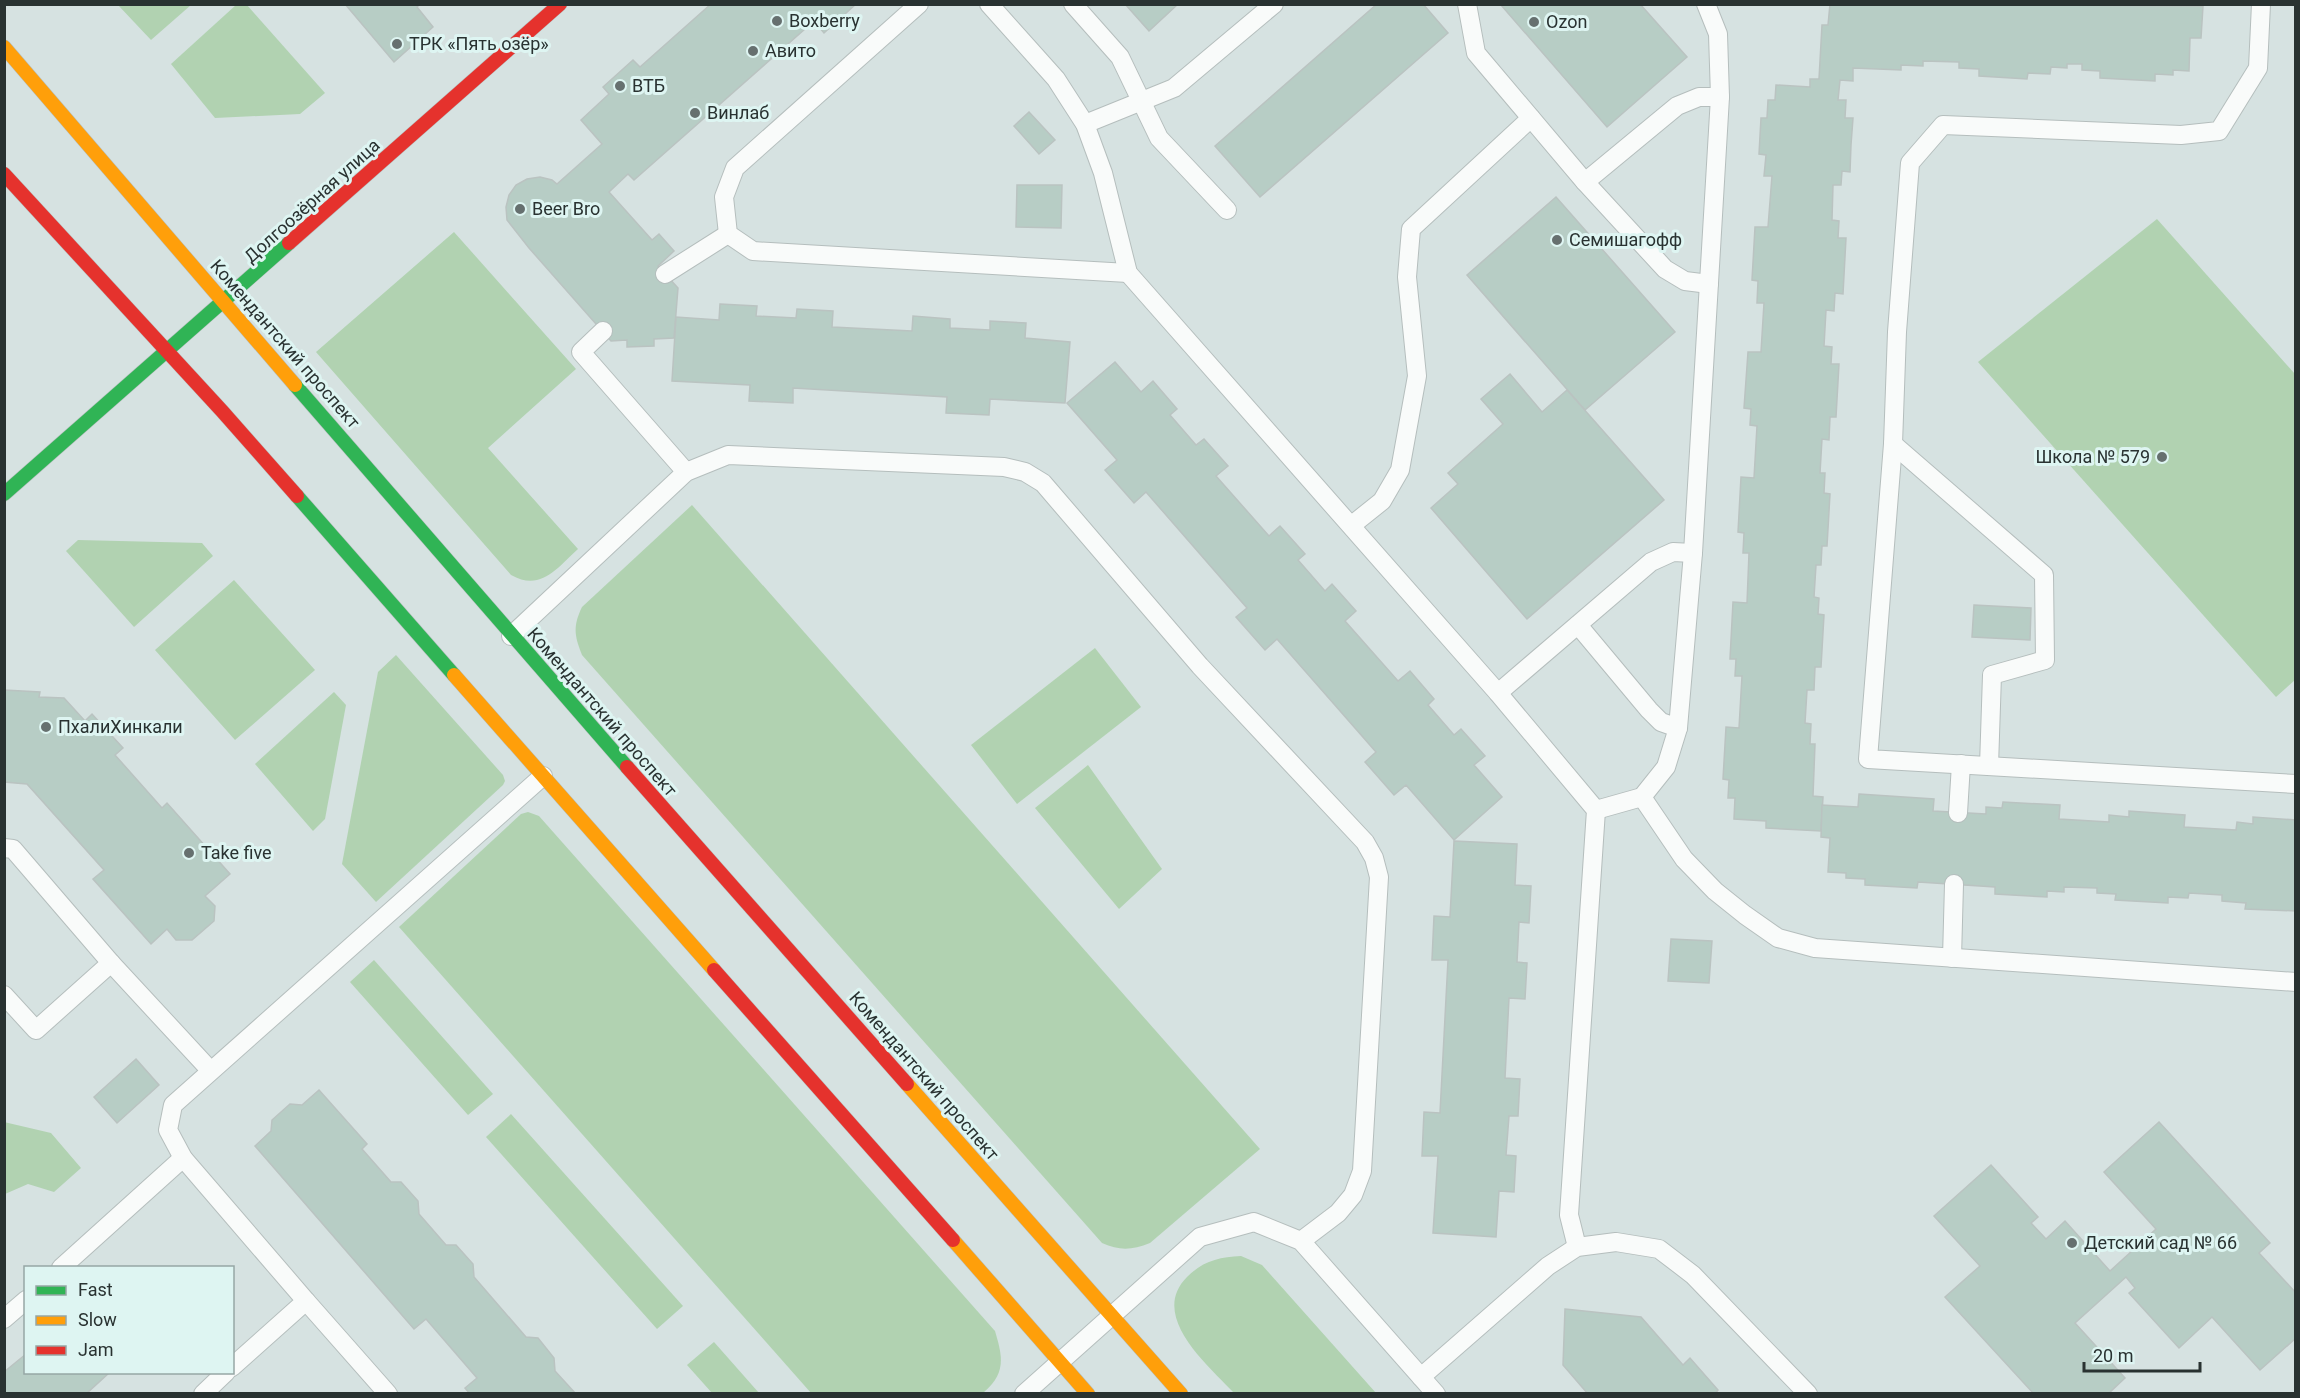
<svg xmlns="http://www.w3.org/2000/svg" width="2300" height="1398" font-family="Roboto,sans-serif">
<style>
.green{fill:#b1d2b1}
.building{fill:#b7cdc5;stroke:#bac3c1;stroke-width:1.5}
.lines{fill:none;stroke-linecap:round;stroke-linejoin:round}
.lane-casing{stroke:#b5bebd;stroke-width:20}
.fast-casing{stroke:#b5bebd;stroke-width:15}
.slow-casing{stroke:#b5bebd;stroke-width:15}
.jam-casing{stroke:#b5bebd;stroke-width:15}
.lane{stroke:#f9fbfa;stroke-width:18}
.fast{stroke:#30b455;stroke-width:14}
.slow{stroke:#ff9f0a;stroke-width:14}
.jam{stroke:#e5322d;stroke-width:14}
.poi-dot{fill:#66706f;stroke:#def5f2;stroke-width:2}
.labels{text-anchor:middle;stroke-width:6;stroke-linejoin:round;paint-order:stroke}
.poi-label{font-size:18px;fill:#293231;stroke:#def5f2;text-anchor:start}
.street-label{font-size:18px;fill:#293231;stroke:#def5f2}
</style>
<rect width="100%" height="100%" fill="#d6e2e1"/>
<!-- green -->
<g class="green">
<path d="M118,5H191L151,40Z"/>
<path d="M236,5H247L325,93L300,114L215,118L171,64Z"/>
<path d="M2157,219L2295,374V680L2276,697L1978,362Z"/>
<path d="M454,232L576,369L488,448L578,549C557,568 541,592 511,575L316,352Z"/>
<path d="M692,505L1260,1149L1150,1243C1132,1250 1120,1251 1102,1243L582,655C574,635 573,626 582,607Z"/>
<path d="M78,540L202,543L213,556L134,627L66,551Z"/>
<path d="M234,580L315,670L235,740L155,650Z"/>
<path d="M1095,648L1141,707L1017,804L971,745Z"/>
<path d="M396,655L503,775L505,781L503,785L376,902L342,864L378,672Z"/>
<path d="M334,692L346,705L325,819L313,831L255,764Z"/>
<path d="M1088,765L1162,869L1119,909L1035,808Z"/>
<path d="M528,812L539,816L995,1331C1003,1358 1006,1373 983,1393H811L399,927L521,814Z"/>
<path d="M374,960L493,1094L468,1115L350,982Z"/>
<path d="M511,1114L683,1306L657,1329L486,1137Z"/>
<path d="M4,1122L51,1133L81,1168L54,1192L28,1184L5,1194Z"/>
<path d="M1241,1256L1262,1265L1376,1393H1234C1209,1366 1148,1316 1187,1277C1203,1261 1219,1257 1241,1256Z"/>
<path d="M714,1342L759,1393H712L687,1365Z"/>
</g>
<!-- building -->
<g class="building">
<path d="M345,4H420L417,7L433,27L394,62Z"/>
<path d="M711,4H856L824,33L814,21L634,180L628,174L609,192L652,240L659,234L674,251L658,266L678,288L674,338L654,339V346L627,347V340L611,341L529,248L507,220L506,207L509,195L516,185L527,179L540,177L552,180L557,184L602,144L581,120L609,94L603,87L633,60L640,67Z"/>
<path d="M1125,4H1178L1149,31Z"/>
<path d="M1377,4H1423L1448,33L1260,197L1215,146Z"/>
<path d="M1640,4L1687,57L1607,127L1501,5Z"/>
<path d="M1830,4L2203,6L2201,38H2190L2189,71L2173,70V75L2155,74V81L2100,78V71L2082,70V64H2067V68L2051,67L2050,74L2028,73L2027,79L1979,76V69L1959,68V62L1923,61V66L1901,65V70L1853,68V81L1840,80L1838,100H1846L1845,118H1853L1851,145L1850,172L1842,171L1841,185H1833L1832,220L1839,221L1838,238H1846L1843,294L1835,293L1834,311L1826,310L1824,346L1832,347L1831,364H1839L1836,417H1830L1829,440L1822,439L1820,473H1825L1824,493L1830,494L1827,546H1822L1821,565H1816L1814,597L1819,598L1818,614L1824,615L1821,667H1815L1814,690H1807L1805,723L1811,724L1810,744H1815L1813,796L1823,797L1821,831L1766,828V821L1734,819L1735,798H1728L1729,780L1723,779L1726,727L1739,728L1742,676H1735L1736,659H1730L1733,602L1747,603L1749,553H1743L1744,533L1738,532L1741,477L1754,478L1757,426L1750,425L1751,409L1744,408L1748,352H1761L1764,303H1757L1758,281L1752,280L1755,227H1768L1772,176H1764L1766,155L1759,154L1761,118H1767L1768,100H1775L1776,85L1810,87V79H1819L1822,25H1828Z"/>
<path d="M1029,112L1055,140L1039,154L1014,126Z"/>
<path d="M1017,185H1062L1061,228L1016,227Z"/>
<path d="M1556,197L1675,332L1585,410L1467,275Z"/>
<path d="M720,304L757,306L756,316L796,318L797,309L833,311L832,327L912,331L913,316L950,319V328L990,330V321L1026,323L1025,338L1070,342L1065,403L990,399L989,415L946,413L947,397L793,388V403L749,401L750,385L672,381L676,317L719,320Z"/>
<path d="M1115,362L1141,392L1153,381L1177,409L1170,415L1196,445L1204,439L1228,466L1216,476L1269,536L1280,526L1305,554L1298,560L1325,591L1332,584L1356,611L1345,621L1398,681L1410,671L1434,699L1428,705L1454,735L1461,729L1485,756L1474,765L1502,797L1454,840L1406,785L1394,795L1365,762L1376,752L1277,639L1265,650L1236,617L1247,608L1146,492L1134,503L1105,470L1117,460L1067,403Z"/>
<path d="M1510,374L1542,412L1567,390L1664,500L1527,619L1431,508L1458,484L1448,473L1503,424L1481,399Z"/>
<path d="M1974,605L2031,608L2030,640L1972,637Z"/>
<path d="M4,690L40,692L39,697L64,698L85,721L92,714L123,748L115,755L162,808L167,803L230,874L205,896L215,906L214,921L192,940H176L167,929L151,944L93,879L104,870L27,784L4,782Z"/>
<path d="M1859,794L1934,799L1933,811L1986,814V807L2002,808L2003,802L2060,805L2059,819L2109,822V815L2129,817V811L2185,815L2184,827L2236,830L2237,822L2253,824V817L2296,820V911L2245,909L2246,903L2222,901V895L2189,893L2188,898L2168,897V903L2115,900L2116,894L2097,893V888L2064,887V892L2047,891V897L1995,894V887L1918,882L1917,888L1865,885V879L1846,878V873L1828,872L1830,838L1821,837L1822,805L1858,807Z"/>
<path d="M1454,841L1517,844L1515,885L1531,886L1529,923L1519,922L1517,962L1527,963L1525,999L1509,998L1505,1078L1520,1079L1518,1116H1509L1506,1155L1516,1156L1514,1192L1499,1191L1496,1237L1433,1233L1438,1156H1422L1424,1112L1440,1113L1448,960H1432L1434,916L1450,917Z"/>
<path d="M1671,939L1712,941L1709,983L1668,981Z"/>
<path d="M136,1059L159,1085L117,1123L94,1097Z"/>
<path d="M319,1090L367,1144L362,1149L391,1182H401L418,1201L419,1214L446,1245H456L473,1264L474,1277L526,1337L538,1338L554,1358L555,1371L576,1394H470L465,1388L477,1378L426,1319L414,1329L255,1146L271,1131L272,1120L290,1104L302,1105Z"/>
<path d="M2159,1122L2270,1243L2259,1253L2296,1293V1338L2260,1370L2212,1317L2179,1348L2129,1293L2135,1288L2126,1277L2075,1323L2125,1378L2108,1394H2034L1945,1297L1980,1266L1934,1216L1991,1165L2038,1217L2031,1223L2046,1239L2065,1221L2110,1271L2156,1229L2104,1172Z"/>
<path d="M1565,1309L1641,1317L1683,1365L1690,1358L1718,1390L1715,1394H1588L1563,1365Z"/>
<path d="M26,1354V1372H110L86,1394H4V1372Z"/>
</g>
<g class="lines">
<!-- lane casing -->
<g class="lane-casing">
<g id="lane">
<path d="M919,4L735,168L724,197L728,234L753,251L1128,273"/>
<path d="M989,4L1056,79L1085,124L1103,173L1128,273L1498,693L1596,810L1569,1215L1577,1247"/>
<path d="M1073,4L1120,57L1159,138L1227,210"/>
<path d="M1467,4L1476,53L1585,182L1665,269L1685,281L1709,284"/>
<path d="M2261,4L2258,68L2219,131L2181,135L1943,125L1910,163L1897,332L1893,444L1868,759L2296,784"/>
<path d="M1085,124L1174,88L1274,4"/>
<path d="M1585,182L1677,106L1699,97H1720"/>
<path d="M665,274L728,234"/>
<path d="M603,331L581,352L686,472"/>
<path d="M1893,444L2044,575L2045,660L1992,675L1989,766"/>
<path d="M1352,525L1382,501L1400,470L1417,376L1407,277L1411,229L1531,118"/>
<path d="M1578,625L1649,710L1661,722L1678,728"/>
<path d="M511,636L686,472L728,455L1004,467L1025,472L1043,483L1200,666L1365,842L1374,858L1379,877L1362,1171L1353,1195L1338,1213L1301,1241"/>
<path d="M1498,693L1651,562L1673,552L1693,553"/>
<path d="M1642,797L1684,859L1715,891L1745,915L1778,938L1815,948L2296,982"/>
<path d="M1596,810L1642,797L1666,767L1678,728L1693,553L1720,97L1718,34L1706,4"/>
<path d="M1958,813L1961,764"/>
<path d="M4,848L13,849L111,963L210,1070"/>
<path d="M1952,958L1954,884"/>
<path d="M4,995L36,1030L111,963"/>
<path d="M61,1268L183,1158"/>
<path d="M306,1301L388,1394"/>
<path d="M4,1319L26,1300"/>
<path d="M232,1367L306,1301L183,1158L168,1130L173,1105L543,776"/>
<path d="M1421,1377L1548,1266L1577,1247L1616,1242L1659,1249L1693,1275L1808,1394"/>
<path d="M203,1394L226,1372"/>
<path d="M1024,1394L1200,1237L1254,1222L1301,1241L1436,1394"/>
</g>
</g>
<!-- fast casing -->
<g class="fast-casing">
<g id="fast">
<path d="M295,385L627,767"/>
<path d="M4,494L289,243"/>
<path d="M297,496L454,675"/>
</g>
</g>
<!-- slow casing -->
<g class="slow-casing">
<g id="slow">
<path d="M4,47L295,385"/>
<path d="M454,675L714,970"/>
<path d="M907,1084L1181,1394"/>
<path d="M953,1240L1088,1394"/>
</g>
</g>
<!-- jam casing -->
<g class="jam-casing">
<g id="jam">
<path d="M4,174L222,411L297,496"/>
<path d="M289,243L560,4"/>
<path d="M627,767L907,1084"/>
<path d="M714,970L953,1240"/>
</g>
</g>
<!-- lane -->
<use href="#lane" class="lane"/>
<!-- fast -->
<use href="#fast" class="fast"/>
<!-- slow -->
<use href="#slow" class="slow"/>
<!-- jam -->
<use href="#jam" class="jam"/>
</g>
<!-- markers -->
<g class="poi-dot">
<circle cx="777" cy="21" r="6"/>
<circle cx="1534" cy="22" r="6"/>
<circle cx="397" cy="44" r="6"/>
<circle cx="753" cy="51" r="6"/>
<circle cx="620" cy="86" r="6"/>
<circle cx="695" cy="113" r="6"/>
<circle cx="520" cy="209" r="6"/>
<circle cx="1557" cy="240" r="6"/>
<circle cx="2162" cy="457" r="6"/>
<circle cx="46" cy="727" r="6"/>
<circle cx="189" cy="853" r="6"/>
<circle cx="2072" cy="1243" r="6"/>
</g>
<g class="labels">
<!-- poi labels -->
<g class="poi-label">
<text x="789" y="27">Boxberry</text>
<text x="1546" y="28">Ozon</text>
<text x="409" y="50">ТРК «Пять озёр»</text>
<text x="765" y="57">Авито</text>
<text x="632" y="92">ВТБ</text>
<text x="707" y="119">Винлаб</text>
<text x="532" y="215">Beer Bro</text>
<text x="1569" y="246">Семишагофф</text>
<text x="2150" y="463" text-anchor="end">Школа № 579</text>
<text x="58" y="733">ПхалиХинкали</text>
<text x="201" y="859">Take five</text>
<text x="2084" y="1249">Детский сад № 66</text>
</g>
<!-- street labels -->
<g class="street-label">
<text transform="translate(312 201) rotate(-42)" y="6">Долгоозёрная улица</text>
<text transform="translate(285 344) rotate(49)" y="6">Комендантский проспект</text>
<text transform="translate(602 712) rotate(49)" y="6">Комендантский проспект</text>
<text transform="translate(924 1076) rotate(49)" y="6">Комендантский проспект</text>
</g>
</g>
<!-- border -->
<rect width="2300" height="1398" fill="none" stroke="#293231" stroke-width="12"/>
<!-- legend -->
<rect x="24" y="1266" width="210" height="108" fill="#def5f2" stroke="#96a7a5" stroke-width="1.5"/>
<rect x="36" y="1286" width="30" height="9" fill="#30b455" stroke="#96a7a5" stroke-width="1.5"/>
<text x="78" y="1296" font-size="18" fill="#293231">Fast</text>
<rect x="36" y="1316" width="30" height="9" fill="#ff9f0a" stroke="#96a7a5" stroke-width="1.5"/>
<text x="78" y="1326" font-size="18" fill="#293231">Slow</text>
<rect x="36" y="1346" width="30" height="9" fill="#e5322d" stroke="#96a7a5" stroke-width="1.5"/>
<text x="78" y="1356" font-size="18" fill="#293231">Jam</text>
<!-- scale -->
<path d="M2084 1362v9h116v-9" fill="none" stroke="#293231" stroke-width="3"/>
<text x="2093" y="1362" font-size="18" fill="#293231" stroke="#def5f2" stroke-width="4.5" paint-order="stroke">20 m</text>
</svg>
